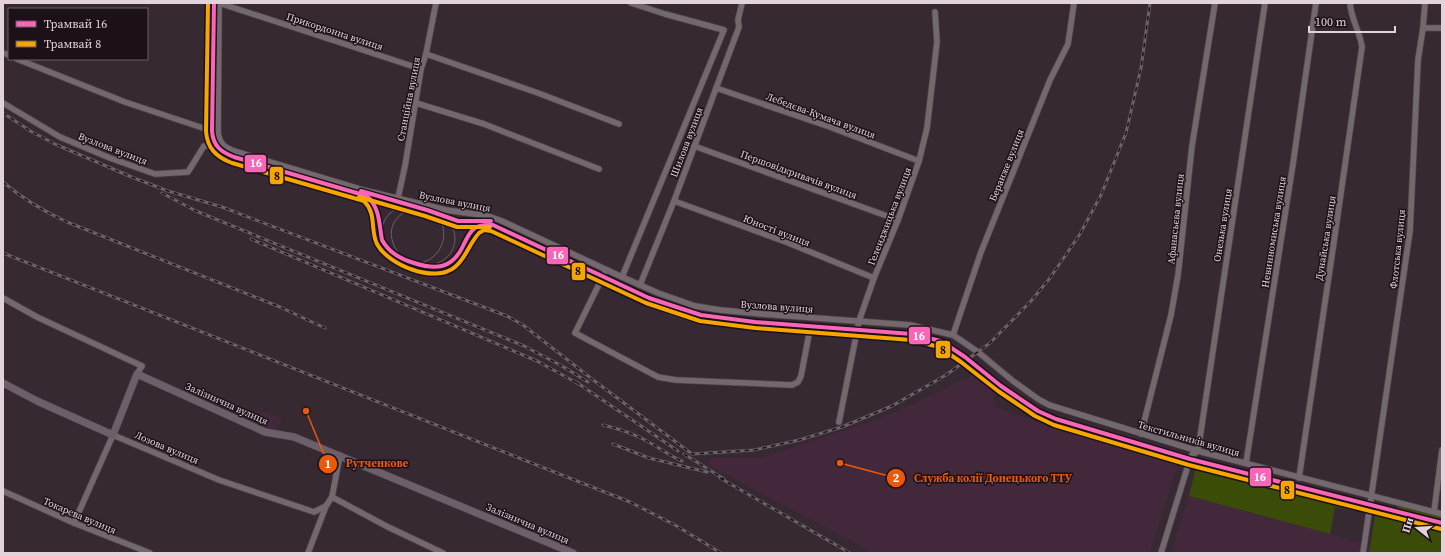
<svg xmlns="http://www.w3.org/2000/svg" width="1445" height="556" font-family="'Source Serif 4',serif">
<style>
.built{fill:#43283b}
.green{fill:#3a4c07}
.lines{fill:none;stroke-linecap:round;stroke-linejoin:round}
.minor-casing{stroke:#50454c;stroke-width:7}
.major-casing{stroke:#50454c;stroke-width:8}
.minor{stroke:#72686e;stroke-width:5.5}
.major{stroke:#6d5f69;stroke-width:7}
.tram{stroke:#6b6168;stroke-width:1}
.rail-casing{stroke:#6b6168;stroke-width:3}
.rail{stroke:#1c1118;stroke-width:1.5;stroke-dasharray:4.5;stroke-linecap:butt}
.tram-1-casing{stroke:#1c1118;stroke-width:7}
.tram-2-casing{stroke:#1c1118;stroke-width:7}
.tram-1{stroke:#fa66b7;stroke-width:4}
.tram-2{stroke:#f7a600;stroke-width:4}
.labels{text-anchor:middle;stroke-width:3;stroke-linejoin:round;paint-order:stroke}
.street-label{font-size:10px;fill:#e2d2dc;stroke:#1c1118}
.leader{fill:none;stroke:#e8590c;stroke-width:1.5}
.callout-dot{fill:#e8590c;stroke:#1c1118;stroke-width:1.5}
.mark-label{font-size:12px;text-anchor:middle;font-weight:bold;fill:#fff}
.callout-label{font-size:11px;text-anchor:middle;font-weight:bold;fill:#e8590c;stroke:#1c1118;stroke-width:3;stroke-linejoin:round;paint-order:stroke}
.line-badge{stroke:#1c1118;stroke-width:1.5}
.badge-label{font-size:11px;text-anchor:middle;font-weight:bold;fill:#fff}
.pale-badge-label{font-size:11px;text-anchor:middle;font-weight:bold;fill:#111}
</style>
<rect width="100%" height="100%" fill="#362932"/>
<!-- built -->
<g class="built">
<path d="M975,374L999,387L993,398L996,407L1036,421L1174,459L1178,463L1150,553H873L707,464L711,458H759L883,418Z"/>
<path d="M262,411L282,418L277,431L257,424Z"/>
<path d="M1189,496L1370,545L1369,553H1171Z"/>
</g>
<!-- green -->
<g class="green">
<path d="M1196,467L1358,506L1356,511L1335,507L1330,534L1189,496Z"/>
<path d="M1399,502L1442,513V553H1369L1376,510L1395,515Z"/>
</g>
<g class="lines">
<!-- minor casing -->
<g class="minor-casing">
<g id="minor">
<path d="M212,3L209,130C210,148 216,152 232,159L340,191L346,192L361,191"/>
<path d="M1423,28H1442"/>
<path d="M3,53L9,55"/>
<path d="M426,54L538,93L619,124"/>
<path d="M17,59L125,102L212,131"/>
<path d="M421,69L219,3L218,133C220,144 224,147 234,151L363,190L446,210L488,216L502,221L622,277L658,293L695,306L720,310L762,314L910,325L953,335L978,352L1013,381L1038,399L1049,405L1198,451L1442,514"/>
<path d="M716,88L830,127L919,161"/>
<path d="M3,103L60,137L110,158L155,174L188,172L204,146H213"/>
<path d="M416,103L484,124L599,169"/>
<path d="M694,146L898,220"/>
<path d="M398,198L405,166L421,69L426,54L436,3"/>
<path d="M674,201L786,242L874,278"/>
<path d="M606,270L575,333L658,377L676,380L792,385L798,382L801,376L810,329"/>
<path d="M622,277L724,30L665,14L631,3"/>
<path d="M600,281L672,312L694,319L857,333"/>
<path d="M640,285L674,201L727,59L739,27L738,20L742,3"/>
<path d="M3,298L37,317L142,366L137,374"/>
<path d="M953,335L981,252L1050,80L1068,44L1074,3"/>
<path d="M839,422L859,321L874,278L898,220L919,161L927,128L937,42L935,12"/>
<path d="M1141,434L1171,315L1178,275L1192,146L1215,3"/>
<path d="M1246,463L1293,164L1316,3"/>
<path d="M1299,478C1320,334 1342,191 1362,47C1360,32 1351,19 1350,3"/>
<path d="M3,491L74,523L150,553"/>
<path d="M332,497L388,527L443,553"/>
<path d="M1434,512L1442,450"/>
<path d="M74,523L113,435L219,480L314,512L326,506"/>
<path d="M308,553L326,506L332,497L340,455"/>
<path d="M1161,553L1190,459L1192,455L1198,451L1265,3"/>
<path d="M1363,553L1410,231L1418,60L1423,28L1425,3"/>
</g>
</g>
<!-- major casing -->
<g class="major-casing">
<path id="major" d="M3,383L37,401L113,435L137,374L265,432L294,437L573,553"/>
</g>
<!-- minor -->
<use href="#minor" class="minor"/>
<!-- major -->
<use href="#major" class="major"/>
<!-- tram -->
<g class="tram">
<path d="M382,240C379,220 391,205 412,206"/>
<path d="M404,259C382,239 389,210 421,208"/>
<path d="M413,263C434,265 449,244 442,224C441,219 437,216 433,212"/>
<path d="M422,266C455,267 468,231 439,214"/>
</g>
<!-- rail casing -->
<g class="rail-casing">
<g id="rail">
<path d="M3,113L32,132L57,145L134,178L168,191L222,207L507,316L523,325L592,379L692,454L754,450L799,440L842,427L892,406L946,375L990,343L1031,301L1050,278L1080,234L1101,195L1126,133L1141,68L1150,3"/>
<path d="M3,182C23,199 43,211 67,222L280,307L325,328"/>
<path d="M162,193L196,211L524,346L562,366L588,382"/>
<path d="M251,239L537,361L579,384"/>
<path d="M3,253L630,502L675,525L721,553"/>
<path d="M576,382L678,451"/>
<path d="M603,425C616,428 629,432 641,438C656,445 668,455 682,461"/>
<path d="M613,444L649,458L707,472"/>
<path d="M684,454L724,479"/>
<path d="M720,478L850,553"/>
</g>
</g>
<!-- rail -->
<use href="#rail" class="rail"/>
<!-- tram-1 casing -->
<g class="tram-1-casing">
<g id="tram-1">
<path d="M214,3L212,131C213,146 221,152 234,157L367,196C380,208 379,224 382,240C389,253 400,259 414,263C436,270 452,269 463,246C466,240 469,232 475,228C480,224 487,225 493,225L649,298L701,315L755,322L912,334L941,341L965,357L1001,386L1038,411L1056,419L1190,459L1442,523"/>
<path d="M361,191L427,210L458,221H491"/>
</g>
</g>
<!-- tram-2 casing -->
<g class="tram-2-casing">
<g id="tram-2">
<path d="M208,3L206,131C207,148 216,157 232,163L364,201C377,214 370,230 377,244C388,265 435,284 455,267C466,258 469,244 479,233L484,230L491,231L646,303L700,321L755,328L911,340L939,347L961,362L998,391L1035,416L1054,425L1189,465L1441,529"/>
<path d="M359,197L425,216L457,227H490"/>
</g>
</g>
<!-- tram-1 -->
<use href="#tram-1" class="tram-1"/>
<!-- tram-2 -->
<use href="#tram-2" class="tram-2"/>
</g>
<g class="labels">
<!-- street labels -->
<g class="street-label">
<text transform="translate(335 31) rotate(18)" y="4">Прикордонна вулиця</text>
<text transform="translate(408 99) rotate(-79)" y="4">Станційна вулиця</text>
<text transform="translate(821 115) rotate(20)" y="4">Лебедєва-Кумача вулиця</text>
<text transform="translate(686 142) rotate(-69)" y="4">Шилова вулиця</text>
<text transform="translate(113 148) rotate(21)" y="4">Вузлова вулиця</text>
<text transform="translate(1006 165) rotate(-68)" y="4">Беранже вулиця</text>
<text transform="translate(799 174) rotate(20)" y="4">Першовідкривачів вулиця</text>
<text transform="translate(455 201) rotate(11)" y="4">Вузлова вулиця</text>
<text transform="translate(889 216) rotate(-69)" y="4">Геленджицька вулиця</text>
<text transform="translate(1175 219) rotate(-84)" y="4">Афанасьєва вулиця</text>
<text transform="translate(1222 225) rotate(-81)" y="4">Онезька вулиця</text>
<text transform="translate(777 230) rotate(21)" y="4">Юності вулиця</text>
<text transform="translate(1273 232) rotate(-81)" y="4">Невинномиська вулиця</text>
<text transform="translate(1325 238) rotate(-81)" y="4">Дунайська вулиця</text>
<text transform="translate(1397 249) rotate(-84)" y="4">Флотська вулиця</text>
<text transform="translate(777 306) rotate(4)" y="4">Вузлова вулиця</text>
<text transform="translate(227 403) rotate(24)" y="4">Залізнична вулиця</text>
<text transform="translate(1189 438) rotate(16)" y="4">Текстильників вулиця</text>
<text transform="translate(167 447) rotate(23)" y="4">Лозова вулиця</text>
<text transform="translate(80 515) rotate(23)" y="4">Токарева вулиця</text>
<text transform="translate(528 523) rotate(23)" y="4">Залізнична вулиця</text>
</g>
</g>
<!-- callouts -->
<path class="leader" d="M306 411L328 464M840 463L896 478"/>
<g class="callout-dot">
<circle cx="306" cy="411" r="4"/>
<circle cx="840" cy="463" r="4"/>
<circle cx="328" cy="464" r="10"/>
<circle cx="896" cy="478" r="10"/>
</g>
<g class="mark-label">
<text x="328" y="468">1</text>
<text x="896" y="482">2</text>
</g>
<g class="callout-label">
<text x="377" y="467">Рутченкове</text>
<text x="993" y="482">Служба колії Донецького ТТУ</text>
</g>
<g class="line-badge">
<rect x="244" y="154" width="23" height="19" rx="4" fill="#fa66b7"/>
<rect x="269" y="166" width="15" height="19" rx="4" fill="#f7a600"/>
<rect x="546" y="246" width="23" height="19" rx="4" fill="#fa66b7"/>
<rect x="571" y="262" width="15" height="19" rx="4" fill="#f7a600"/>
<rect x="908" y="326" width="23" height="19" rx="4" fill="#fa66b7"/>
<rect x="935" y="340" width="16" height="19" rx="4" fill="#f7a600"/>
<rect x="1249" y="467" width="23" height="20" rx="4" fill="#fa66b7"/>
<rect x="1280" y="480" width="15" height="20" rx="4" fill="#f7a600"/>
</g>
<g class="badge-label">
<text x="256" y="167">16</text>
<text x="558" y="259">16</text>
<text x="919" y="340">16</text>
<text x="1260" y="481">16</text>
</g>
<g class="pale-badge-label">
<text x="277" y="180">8</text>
<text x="578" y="275">8</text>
<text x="943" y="354">8</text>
<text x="1287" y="494">8</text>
</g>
<!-- border -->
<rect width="1445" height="556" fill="none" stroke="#e2d2dc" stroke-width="8"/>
<!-- legend -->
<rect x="8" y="8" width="140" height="52" fill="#1c1118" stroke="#6b5e66"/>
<rect x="16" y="21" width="20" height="6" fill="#fa66b7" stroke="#6b5e66"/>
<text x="44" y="28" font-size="12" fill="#e2d2dc">Трамвай 16</text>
<rect x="16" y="41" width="20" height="6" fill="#f7a600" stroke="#6b5e66"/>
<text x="44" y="48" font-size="12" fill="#e2d2dc">Трамвай 8</text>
<!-- north arrow -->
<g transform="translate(1417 528) rotate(287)" stroke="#1c1118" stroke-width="3" paint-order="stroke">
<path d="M0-3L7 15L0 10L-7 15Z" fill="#e2d2dc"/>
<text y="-6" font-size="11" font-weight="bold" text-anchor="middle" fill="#e2d2dc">Пн</text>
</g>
<!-- scale -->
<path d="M1309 26v6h86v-6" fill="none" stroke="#e2d2dc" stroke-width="2"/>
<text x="1315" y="26" font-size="12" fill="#e2d2dc" stroke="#1c1118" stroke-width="3" paint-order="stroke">100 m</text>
</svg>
